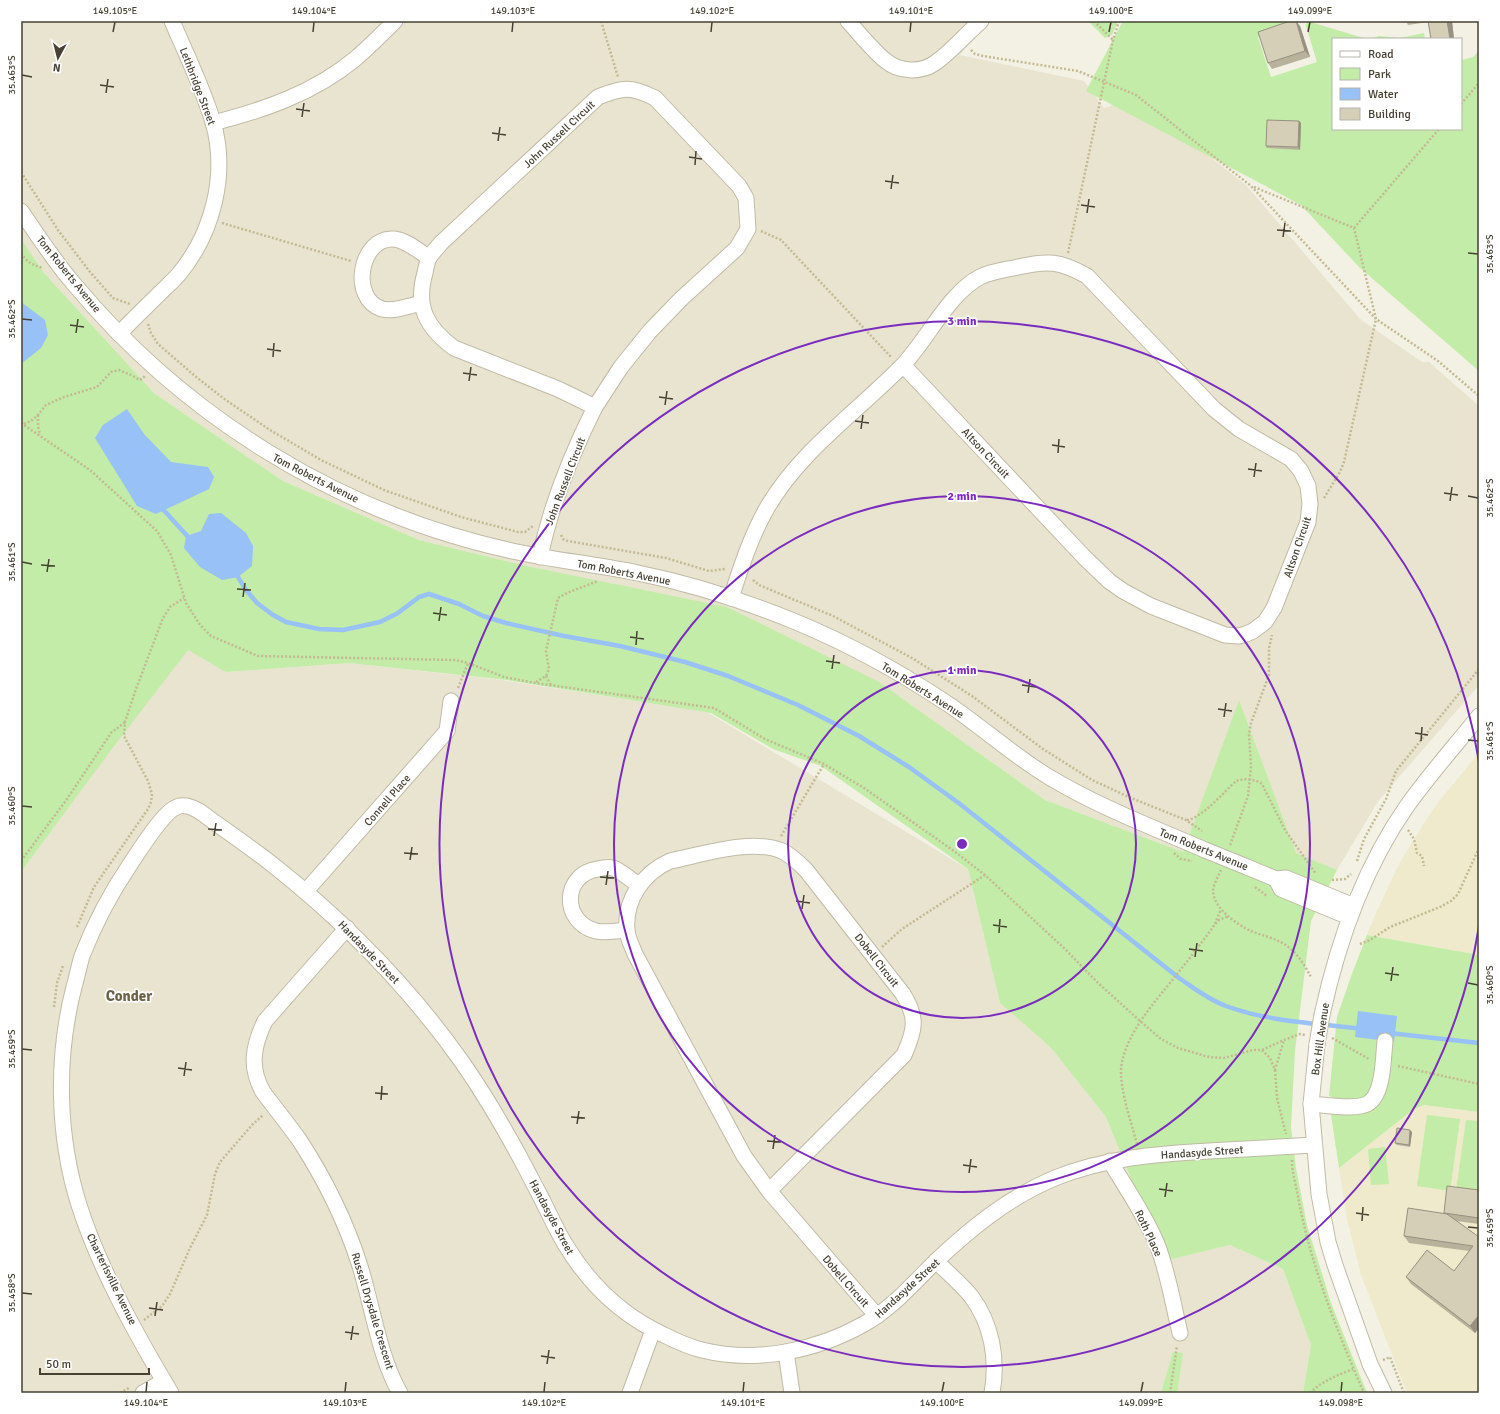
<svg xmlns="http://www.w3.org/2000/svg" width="1500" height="1414" font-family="Signika,sans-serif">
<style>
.residential{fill:#e8e4d0}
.education{fill:#eeeacb}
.green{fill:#c2eca7}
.water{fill:#98c1f7}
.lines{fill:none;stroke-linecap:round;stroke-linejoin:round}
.stream{stroke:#98c1f7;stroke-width:4.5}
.minor-casing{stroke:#c0bba5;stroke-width:17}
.path{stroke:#c3ba94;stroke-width:2.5;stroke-dasharray:2 2;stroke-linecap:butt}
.minor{stroke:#fff;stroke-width:15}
.minor-bridge-casing{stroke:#c0bba5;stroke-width:17;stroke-linecap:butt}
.minor-bridge{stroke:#fff;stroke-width:15}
.wall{fill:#b8b29d}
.shaded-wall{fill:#969180}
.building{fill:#d6cfb7;stroke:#969180}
.ticks{fill:none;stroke:#464133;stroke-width:1.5}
.ring{fill:none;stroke:#7b2cbf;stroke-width:2}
.labels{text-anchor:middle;stroke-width:3.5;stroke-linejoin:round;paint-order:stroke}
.street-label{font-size:11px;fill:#464133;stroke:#fff}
.district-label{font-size:15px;font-weight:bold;fill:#6a6249;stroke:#fff}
.centre{fill:#7b2cbf;stroke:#fff;stroke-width:2}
.ring-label{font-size:12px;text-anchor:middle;font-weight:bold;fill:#7b2cbf;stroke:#fff;stroke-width:3.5;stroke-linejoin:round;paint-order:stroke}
.neatline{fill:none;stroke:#464133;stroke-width:1.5}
.ticks-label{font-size:10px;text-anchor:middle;fill:#464133}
</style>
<rect width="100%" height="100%" fill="#f3f1e3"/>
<!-- residential -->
<g class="residential">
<path d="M21,21H986L960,55L1084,81L1104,108L1136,98L1247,186L1360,319L1422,362H1429L1479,406V685L1379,800L1337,870L1296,853L1239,701L1183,852L1045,800L879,682L531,567L419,540L283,481L155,394L44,273L21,239Z"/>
<path d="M199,628L226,672L349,663L502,680L707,712L968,869L1000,1003L1051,1048L1106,1117L1163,1261L1230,1245L1283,1269L1311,1345L1303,1393H21V872Z"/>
</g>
<!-- education -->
<g class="education">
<path d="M1479,753V955L1367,935L1377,911L1399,864L1426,820L1440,800Z"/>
<path d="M1423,1105L1479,1112V1393H1407L1361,1275L1347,1219L1339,1168L1414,1109Z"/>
</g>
<!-- green -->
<g class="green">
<path d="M1088,21H1118L1112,35L1105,38Z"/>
<path d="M1123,21H1301L1258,37L1271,77L1317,62L1306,26L1307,21L1367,39H1333V129H1461V60L1473,57L1479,51V371L1359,267L1301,205L1086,91Z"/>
<path d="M1424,33L1425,39H1371L1379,36L1400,38Z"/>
<path d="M21,239L44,273L155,394L283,481L419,540L531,567L727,607L879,682L1045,800L1183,852L1239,700L1296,853L1337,870L1311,921L1295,1051L1291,1127L1296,1168L1307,1225L1331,1303L1367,1393H1303L1311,1345L1283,1269L1230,1245L1164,1261L1106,1117L1051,1048L1000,1003L968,869L821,766L773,749L711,713L507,680L349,663L226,672L188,650L108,754L21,872Z"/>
<path d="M1367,935L1479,955V1112L1424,1105L1414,1109L1339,1168L1331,1115L1335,1111L1336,1099L1329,1096L1337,1017L1353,971Z"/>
<path d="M1427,1115L1460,1119L1450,1191L1417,1186Z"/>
<path d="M1466,1120L1479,1121V1194L1456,1191Z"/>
<path d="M1385,1147L1389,1184L1371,1185L1368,1149Z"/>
<path d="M1173,1352L1183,1353L1177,1393H1161Z"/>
</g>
<!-- water -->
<g class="water">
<path d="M21,302L45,320L48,335L41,348L21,364Z"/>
<path d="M127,409L144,434L171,462L208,467L214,477L209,489L156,514L137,506L95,438L103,425Z"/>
<path d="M221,513L246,533L253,546L252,566L238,577L222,580L200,567L184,548L186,536L201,531L209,514Z"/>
<path d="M1358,1011L1397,1016L1394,1042L1355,1037Z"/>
</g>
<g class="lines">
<!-- stream -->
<g class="stream">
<path d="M160,506L190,539"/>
<path d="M234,573L238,577L246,590L257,603L273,615L286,622L319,629L343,630L380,622L398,613L419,597L429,594L459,604L483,616L506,623L564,636L620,646L685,662L728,676L798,705L859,736L909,767L960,804L1179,978C1194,988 1209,1000 1226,1006C1269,1022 1317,1023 1362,1029"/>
<path d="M1389,1033L1479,1043"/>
</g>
<!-- minor casing -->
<g class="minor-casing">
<g id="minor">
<path d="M848,21C859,33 874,52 886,61C899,72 921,73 935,63C951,52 966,34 981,21"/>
<path d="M213,123C264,110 314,93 355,59C369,47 382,34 395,21"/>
<path d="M21,211C38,236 54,261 74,284C185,417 338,512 508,550C551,560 595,564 638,573C692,584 745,601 796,622C849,644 900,672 948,704C982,727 1014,756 1049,777C1099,807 1152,827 1205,850"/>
<path d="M421,303C409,306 394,312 382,309C349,299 360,236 394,239C406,240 419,251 429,258"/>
<path d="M119,334C132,320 146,307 160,293C166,287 173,281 179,274C213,233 228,174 213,122C203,88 186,54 172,21"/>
<path d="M540,557C551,504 571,455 595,407L558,389L454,348C427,328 415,307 425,273C426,268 427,262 429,258C432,253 437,248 441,243L598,97C623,87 631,86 655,98L739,186L746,198L748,229L737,248L682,298L650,331L621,367L595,407"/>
<path d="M731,598C741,567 751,536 767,508C800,451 857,412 902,366C927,340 949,293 980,277C992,271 1005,270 1018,267C1048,260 1060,261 1087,276L1214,409L1239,429L1291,459L1301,471L1308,486L1310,504L1308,522L1274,608L1265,622L1253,631L1246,634L1239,636L1225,635L1151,606L1123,591L1109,581L1085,558L903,365"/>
<path d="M1247,867L1276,879L1286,878L1354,906"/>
<path d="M1276,879L1281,889L1349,917"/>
<path d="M306,891L447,731L451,701"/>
<path d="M347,928L265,1021C253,1046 249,1067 263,1092C275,1108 288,1124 300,1141C324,1178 345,1220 359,1263C372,1303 379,1357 400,1393"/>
<path d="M627,930C617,931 606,933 596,931C561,922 562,874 598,869C602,868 608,867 613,868C620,870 632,881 639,885"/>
<path d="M1322,1015C1338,941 1363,869 1407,806C1429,775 1455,746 1479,716"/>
<path d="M1317,1044L1311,1104L1319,1194L1328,1242L1335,1265L1370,1364L1384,1393"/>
<path d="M1311,1104C1325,1105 1355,1110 1367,1104C1384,1095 1383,1058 1385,1041"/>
<path d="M1110,1161C1126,1188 1145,1215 1157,1244C1168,1272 1173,1304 1180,1333"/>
<path d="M769,1191L744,1156L635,954C632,946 628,939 627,931C624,900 643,873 670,861C701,855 752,838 782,851C791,855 799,863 806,870L903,994C918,1018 915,1030 904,1055L769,1191L877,1316"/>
<path d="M936,1261C948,1273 961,1284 971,1296C992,1324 998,1359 992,1393"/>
<path d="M786,1352L792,1393"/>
<path d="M143,1393L164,1381"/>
<path d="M171,1393C137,1336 99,1268 79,1205C57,1135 56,1057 74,987C77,977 79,966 82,956C94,925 112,891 131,863C139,851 164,811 177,807C180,805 184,806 187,806C197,808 206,816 214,822C234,836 254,850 273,865C345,922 409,987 462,1062C490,1102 514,1145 536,1188C546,1206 554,1226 565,1244C589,1284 621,1315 664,1335C676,1341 689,1347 702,1350C730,1357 758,1357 786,1352C814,1347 839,1338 864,1324C892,1308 913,1284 935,1262C971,1228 1009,1197 1055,1178C1104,1158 1156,1154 1209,1151C1244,1149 1279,1147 1314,1145"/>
<path d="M630,1393L653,1330"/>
</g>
</g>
<!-- path -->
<g class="path">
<path d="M601,21L618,77"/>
<path d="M1094,21L1113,40"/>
<path d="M971,50L975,54L983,56L1078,71L1136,95L1251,186L1376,319L1438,361L1479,396"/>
<path d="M1461,104L1479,83"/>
<path d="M21,172L58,230L90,272L113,298L130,304"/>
<path d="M1254,187L1354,228L1439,129"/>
<path d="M222,223L351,261"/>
<path d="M761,231L781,240L891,357"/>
<path d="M21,253C27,262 32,265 43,268"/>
<path d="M1068,253L1113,40L1119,21"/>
<path d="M148,324L151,333L158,344L195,376L223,398L270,430L321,460L384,490L461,517L518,532H525L533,526"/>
<path d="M38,415V426L40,435"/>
<path d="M21,423L90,470L157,531L171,555L186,603L200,625L211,636L258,656L455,660L468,663L504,677L535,683L714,708L765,739L824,764L864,788L954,851L985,875L1065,949L1097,982L1140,1021L1161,1039L1178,1048L1209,1057L1224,1058L1253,1050H1262L1284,1040L1300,1034L1305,1035"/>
<path d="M24,424L31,421L38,415L46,405L64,397L97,387L111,372L119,370L131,375L140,380L145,376"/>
<path d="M1324,498L1340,472L1344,462L1376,319L1354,228"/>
<path d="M561,535L563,539L568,541L666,558L709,571L725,569"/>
<path d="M753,580L759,585L833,616L912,658L972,696L1043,749L1092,780L1131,798L1186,820L1202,831"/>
<path d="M546,676L551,685"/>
<path d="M536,682L546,676L549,669L546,651L558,598L567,593L598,581"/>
<path d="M458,688L468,663"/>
<path d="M1187,820C1202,818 1224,792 1236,781C1244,778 1256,779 1262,784L1285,830L1316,874"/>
<path d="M1408,830L1414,839L1417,853L1422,856L1424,866"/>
<path d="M781,836L824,764"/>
<path d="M1230,845L1248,796L1251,767L1249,734L1251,723L1269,675V648L1272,635"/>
<path d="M1174,853L1181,859L1192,861"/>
<path d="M21,861L67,799L111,733L125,722"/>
<path d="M1357,861L1364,839L1386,799L1396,771L1479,669"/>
<path d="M1221,870C1218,876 1214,884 1213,890C1213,908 1236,924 1251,931C1263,936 1276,938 1287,946C1298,954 1305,966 1311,977"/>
<path d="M1332,880L1345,879L1351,874"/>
<path d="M1255,887L1267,896"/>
<path d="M1215,924L1221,909"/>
<path d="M77,927L94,887L148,809L151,802L152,794L148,781L124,736L125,722L136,689L163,618L170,607L184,598"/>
<path d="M1360,944L1370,940L1390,927L1440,907L1451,901L1458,894L1479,848"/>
<path d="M882,947L902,929L985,875"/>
<path d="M54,1007L57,983L63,966"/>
<path d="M1332,1038L1369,1059"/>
<path d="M1262,1050L1270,1058L1275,1070L1284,1040"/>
<path d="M1398,1066L1479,1084"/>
<path d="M1275,1070L1277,1098L1286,1134"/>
<path d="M1137,1144C1131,1122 1123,1099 1121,1076C1119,1041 1154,1003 1174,978C1188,960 1202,943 1215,924L1219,920L1229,916"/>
<path d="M1292,1160C1292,1174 1297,1188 1299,1202C1312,1268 1337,1331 1364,1393"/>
<path d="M144,1320L162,1306L170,1294L190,1248L207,1215L215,1174L220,1162L252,1125L263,1115"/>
<path d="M1383,1360L1390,1357L1404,1393"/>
<path d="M120,1393L129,1388"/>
<path d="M1170,1393L1177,1346"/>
<path d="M1310,1393C1322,1381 1338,1375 1353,1369"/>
</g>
<!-- minor -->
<use href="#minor" class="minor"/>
<!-- minor-bridge casing -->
<g class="minor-bridge-casing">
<g id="minor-bridge">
<path d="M1205,850L1247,867"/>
<path d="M1317,1044L1322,1015"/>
</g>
</g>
<!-- minor-bridge -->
<use href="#minor-bridge" class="minor-bridge"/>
</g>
<!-- wall -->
<g class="wall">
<path d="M1406,21H1452L1454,39H1431L1428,22L1408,25Z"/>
<path d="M1300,26L1310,57L1272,69L1268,63Z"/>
<path d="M1299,121L1301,123L1300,150L1267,148L1266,146Z"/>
<path d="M1412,1132L1410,1147L1397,1145L1395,1143Z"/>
<path d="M1479,1190V1224L1456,1221L1479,1237V1328L1475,1333L1411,1284L1406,1277L1454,1271L1469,1251L1409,1243L1404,1236L1444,1213Z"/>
</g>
<!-- shaded-wall -->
<g class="shaded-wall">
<path d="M1296,21L1300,26L1310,57L1305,51Z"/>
<path d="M1447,21H1452L1454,39H1450Z"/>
<path d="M1299,121L1301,123L1300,150L1298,147Z"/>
<path d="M1410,1130L1412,1132L1410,1147L1409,1145Z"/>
<path d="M1479,1315V1328L1475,1333L1470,1326Z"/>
</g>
<!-- building -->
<g class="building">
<path d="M1290,21H1296L1305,51L1268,63L1258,32Z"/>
<path d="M1428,21H1447L1450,39H1431Z"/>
<path d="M1267,120L1299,121L1298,147L1266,146Z"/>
<path d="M1397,1128L1410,1130L1409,1145L1395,1143Z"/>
<path d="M1447,1186L1479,1190V1218L1444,1213Z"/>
<path d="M1408,1208L1447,1214L1479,1237V1315L1470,1326L1406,1277L1427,1250L1454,1271L1473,1246L1404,1236Z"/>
</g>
<!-- ticks -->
<path class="ticks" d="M113,32L115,22M313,32L314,22M512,32L513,22M711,32L712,22M910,32L911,22M1109,32L1111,22M1308,32L1310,22M22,75L32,77M100,85L114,87M106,93L108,79M296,109L310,111M302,117L304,103M492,133L506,135M498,141L500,127M689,157L702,159M695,165L696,151M885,181L899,183M891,189L893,175M1081,205L1095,207M1087,213L1089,199M1277,230L1291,231M1283,237L1285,223M1468,253L1478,254M22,319L32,320M70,325L84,327M76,333L78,319M267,349L281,351M273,357L274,343M463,373L477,375M469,381L471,367M659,397L673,399M665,405L667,391M855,421L869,423M861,429L863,415M1052,445L1065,447M1058,453L1059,439M1248,469L1262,471M1254,477L1256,463M1444,493L1458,495M1468,496L1478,498M1450,501L1452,487M22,562L32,564M41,565L55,566M47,572L49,559M237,589L251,590M243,597L245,583M433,613L447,615M439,621L441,607M630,637L644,639M636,645L637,631M826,661L840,663M832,669L834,655M1022,685L1036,687M1028,693L1030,679M1218,709L1232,711M1224,717L1226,703M1415,733L1428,735M1468,740L1478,741M1421,741L1422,727M22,806L32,807M208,829L222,830M214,836L216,823M404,853L418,854M410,860L412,847M600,877L614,878M606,885L608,871M796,901L810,903M802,909L804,895M993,925L1007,927M999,933L1000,919M1189,949L1203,951M1195,957L1197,943M1385,973L1399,975M1391,981L1393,967M1468,983L1478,985M22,1049L32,1050M178,1068L192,1070M184,1076L186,1062M375,1093L388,1094M381,1100L382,1086M571,1117L585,1118M577,1124L579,1111M767,1141L781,1142M773,1149L775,1135M963,1165L977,1167M969,1173L971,1159M1159,1189L1173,1191M1165,1197L1167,1183M1356,1213L1369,1215M1362,1221L1363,1207M1468,1227L1478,1228M22,1293L32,1294M149,1308L163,1310M155,1316L157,1302M345,1332L359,1334M351,1340L353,1326M541,1356L555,1358M547,1364L549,1350M146,1392L147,1382M345,1392L346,1382M544,1392L545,1382M743,1392L744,1382M942,1392L944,1382M1141,1392L1143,1382M1341,1392L1342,1382"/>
<!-- distance rings -->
<g class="ring">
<circle cx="962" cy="844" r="174"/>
<circle cx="962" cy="844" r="348"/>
<path d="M1479 926A523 523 0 1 1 1479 762"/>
</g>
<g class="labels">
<!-- street labels -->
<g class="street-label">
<text transform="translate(198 86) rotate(69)" y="4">Lethbridge Street</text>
<text transform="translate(559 134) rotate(-43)" y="4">John Russell Circuit</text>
<text transform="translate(69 274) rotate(51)" y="4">Tom Roberts Avenue</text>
<text transform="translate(986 453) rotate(47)" y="4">Altson Circuit</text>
<text transform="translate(316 478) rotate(27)" y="4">Tom Roberts Avenue</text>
<text transform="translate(565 481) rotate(-69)" y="4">John Russell Circuit</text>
<text transform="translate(1297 547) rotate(-71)" y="4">Altson Circuit</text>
<text transform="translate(624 572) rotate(11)" y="4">Tom Roberts Avenue</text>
<text transform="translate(923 690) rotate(32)" y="4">Tom Roberts Avenue</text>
<text transform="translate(387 800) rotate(-49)" y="4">Connell Place</text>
<text transform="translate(1204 849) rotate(22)" y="4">Tom Roberts Avenue</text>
<text transform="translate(369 952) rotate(46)" y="4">Handasyde Street</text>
<text transform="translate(877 960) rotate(52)" y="4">Dobell Circuit</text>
<text transform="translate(1320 1039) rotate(-82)" y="4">Box Hill Avenue</text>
<text transform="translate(1202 1152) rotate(-4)" y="4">Handasyde Street</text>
<text transform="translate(552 1217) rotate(62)" y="4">Handasyde Street</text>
<text transform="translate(1149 1233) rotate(65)" y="4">Roth Place</text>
<text transform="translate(112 1279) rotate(64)" y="4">Charterisville Avenue</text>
<text transform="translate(846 1281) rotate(49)" y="4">Dobell Circuit</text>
<text transform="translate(907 1288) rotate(-42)" y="4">Handasyde Street</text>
<text transform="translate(373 1311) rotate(73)" y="4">Russell Drysdale Crescent</text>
</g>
<!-- district labels -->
<g class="district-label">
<text x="129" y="1001">Conder</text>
</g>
</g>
<circle cx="962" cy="844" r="6" class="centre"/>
<g class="ring-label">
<text x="962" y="325">3 min</text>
<text x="962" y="500">2 min</text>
<text x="962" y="674">1 min</text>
</g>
<!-- border -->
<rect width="1500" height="1414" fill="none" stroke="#ffffff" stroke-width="44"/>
<!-- legend -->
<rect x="1332" y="38" width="130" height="92" fill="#ffffff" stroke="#b5b3ad"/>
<rect x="1340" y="51" width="20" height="6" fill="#ffffff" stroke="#b5b3ad"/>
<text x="1368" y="58" font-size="12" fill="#464133">Road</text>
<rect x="1340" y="68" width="20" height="12" fill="#c2eca7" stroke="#b5b3ad"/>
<text x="1368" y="78" font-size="12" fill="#464133">Park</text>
<rect x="1340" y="88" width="20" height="12" fill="#98c1f7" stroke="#b5b3ad"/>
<text x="1368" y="98" font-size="12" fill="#464133">Water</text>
<rect x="1340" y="108" width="20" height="12" fill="#d6cfb7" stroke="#b5b3ad"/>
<text x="1368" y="118" font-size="12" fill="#464133">Building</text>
<!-- north arrow -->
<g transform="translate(58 58) rotate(187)" stroke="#ffffff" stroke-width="3" paint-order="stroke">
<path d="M0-3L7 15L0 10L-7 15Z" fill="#464133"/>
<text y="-6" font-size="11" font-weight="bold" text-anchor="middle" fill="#464133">N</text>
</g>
<!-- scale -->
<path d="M40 1368v6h109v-6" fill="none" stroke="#464133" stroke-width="2"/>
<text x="46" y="1368" font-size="12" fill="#464133" stroke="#ffffff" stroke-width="3" paint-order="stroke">50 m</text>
<rect x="22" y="22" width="1456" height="1370" class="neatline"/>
<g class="ticks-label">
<text x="115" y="14">149.105°E</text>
<text x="314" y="14">149.104°E</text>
<text x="513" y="14">149.103°E</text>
<text x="712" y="14">149.102°E</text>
<text x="911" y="14">149.101°E</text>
<text x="1111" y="14">149.100°E</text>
<text x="1310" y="14">149.099°E</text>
<text transform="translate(11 75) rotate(-90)" y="4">35.463°S</text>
<text transform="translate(1489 254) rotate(-90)" y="4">35.463°S</text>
<text transform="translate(11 319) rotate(-90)" y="4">35.462°S</text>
<text transform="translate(1489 498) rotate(-90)" y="4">35.462°S</text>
<text transform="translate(11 562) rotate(-90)" y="4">35.461°S</text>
<text transform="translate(1489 741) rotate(-90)" y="4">35.461°S</text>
<text transform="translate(11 806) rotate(-90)" y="4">35.460°S</text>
<text transform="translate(1489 985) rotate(-90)" y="4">35.460°S</text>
<text transform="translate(11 1049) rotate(-90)" y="4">35.459°S</text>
<text transform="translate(1489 1228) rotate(-90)" y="4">35.459°S</text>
<text transform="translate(11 1293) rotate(-90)" y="4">35.458°S</text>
<text x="146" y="1406">149.104°E</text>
<text x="345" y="1406">149.103°E</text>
<text x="544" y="1406">149.102°E</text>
<text x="743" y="1406">149.101°E</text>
<text x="942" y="1406">149.100°E</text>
<text x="1141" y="1406">149.099°E</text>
<text x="1341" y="1406">149.098°E</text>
</g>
</svg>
